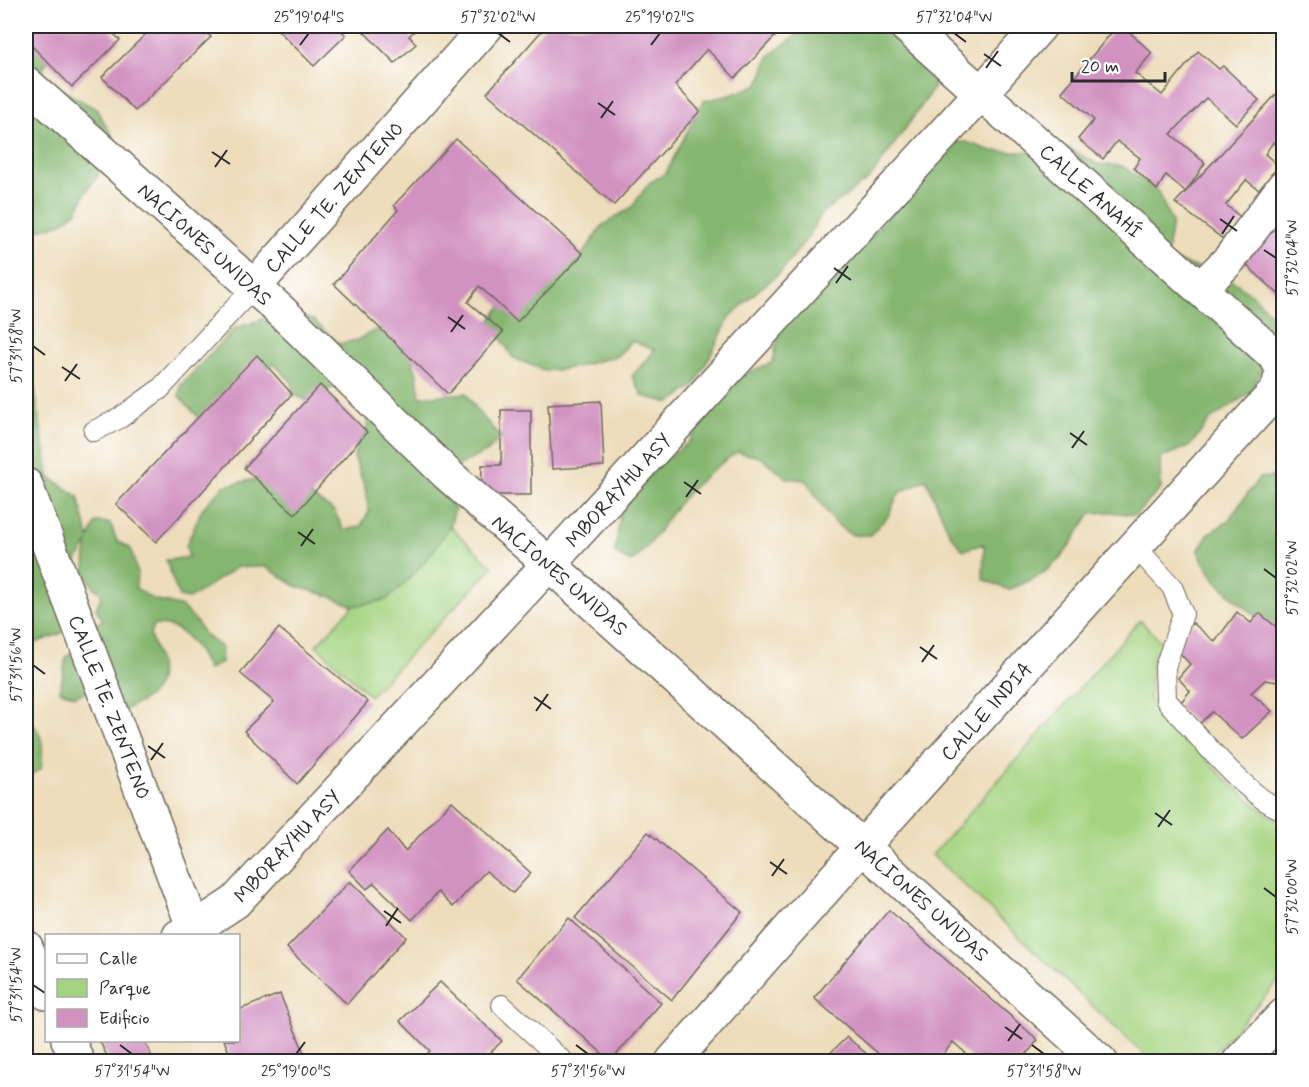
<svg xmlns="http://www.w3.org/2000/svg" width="1309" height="1087" font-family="Mynerve,sans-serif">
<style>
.green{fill:#a5d481;stroke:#688056;stroke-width:1.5}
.forest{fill:#84b66f;stroke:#58704d;stroke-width:1.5}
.building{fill:#d192c1}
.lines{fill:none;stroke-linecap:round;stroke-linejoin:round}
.lane-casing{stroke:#6f695d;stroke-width:22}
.street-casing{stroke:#6f695d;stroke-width:36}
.lane{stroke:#fff;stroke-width:20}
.street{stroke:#fff;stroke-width:33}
.ticks{fill:none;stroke:#2b2b2b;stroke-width:2}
.labels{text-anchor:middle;stroke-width:4.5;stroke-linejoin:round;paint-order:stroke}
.street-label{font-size:20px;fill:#2b2b2b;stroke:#fff}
.neatline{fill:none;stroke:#2b2b2b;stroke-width:2}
.ticks-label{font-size:15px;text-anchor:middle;fill:#2b2b2b}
</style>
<rect width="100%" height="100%" fill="#fff"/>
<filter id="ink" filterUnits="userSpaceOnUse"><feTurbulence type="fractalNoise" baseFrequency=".0167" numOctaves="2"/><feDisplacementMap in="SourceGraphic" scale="12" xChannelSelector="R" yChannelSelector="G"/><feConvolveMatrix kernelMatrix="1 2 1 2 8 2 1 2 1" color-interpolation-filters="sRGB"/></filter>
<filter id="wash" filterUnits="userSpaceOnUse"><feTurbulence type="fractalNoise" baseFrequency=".008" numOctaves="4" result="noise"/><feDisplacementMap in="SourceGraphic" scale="24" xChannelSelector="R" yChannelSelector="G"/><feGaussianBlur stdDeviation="1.35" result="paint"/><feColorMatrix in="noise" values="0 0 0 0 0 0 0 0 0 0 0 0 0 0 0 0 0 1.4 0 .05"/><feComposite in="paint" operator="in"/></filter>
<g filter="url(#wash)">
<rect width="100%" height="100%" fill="#edddbb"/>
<!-- green -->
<g class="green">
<path d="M439,516L493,567L370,696L316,645Z"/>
<path d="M1140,620L1165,646L1152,662L1149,700L1225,779L1268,815L1283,821V976L1207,1061H1151L932,855Z"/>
</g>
<!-- forest -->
<g class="forest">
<path d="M804,26H913L954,53L927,98L870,178L822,213L810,234L781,272L755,293L730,317L695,385L670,403L643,396L632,376L655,350L632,341L617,356L571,368L545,371L513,358L490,321L519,281L583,254L602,226L632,207L649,183L666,173L703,101L731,95L759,84L769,56L798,34Z"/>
<path d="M26,30L39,39L47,62L40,74L26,80Z"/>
<path d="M62,90L96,109L115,140L110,158L86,192L77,211L62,223L40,230L26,219V107L32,113Z"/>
<path d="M948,142H966L992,151L1021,152L1068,148L1097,164L1122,166L1157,190L1172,222L1166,258L1226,276L1255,297L1281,326L1251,392L1210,420L1190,446L1160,458L1161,489L1135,515L1110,512L1091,513L1062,557L1041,575L1009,590L983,579L984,544L963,550L950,534L926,479L899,493L888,516L870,535C865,535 856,536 851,534C832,527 818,496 805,480L787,478L760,457L737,452C716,467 697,481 681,501C663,521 653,546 631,562L615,553L620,513L637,489L659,463L688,443L702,423L710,405L740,376L773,362L780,325L833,270L854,258Z"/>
<path d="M282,312L313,320L339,344L357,340L377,329L392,333L412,359L417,374L420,397L466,393L480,414L501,437L488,451L439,475L438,490L455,508L450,527L428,558L403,585L386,600L353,606L332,597L296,586L266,567H237L189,599L179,597L166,560L189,557L186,546L202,509L224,486L255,479L291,494L311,496L334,511L344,530L360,527L369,512L366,491L354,457L357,444L367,432L368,406L342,383L306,400L292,394V382L274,364L244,377L214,416L198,417L179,396L181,385L234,329Z"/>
<path d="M26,373L34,380C37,413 45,444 49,477L78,496L89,539L96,522L110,523L117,541L131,549L137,572L136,588L152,599L182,607L195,620L205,635L222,648L221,662L208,670C201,654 190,636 174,628C169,625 160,626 154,625L150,635C166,678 166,693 121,711L92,689L76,696L60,691L66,657L80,646L91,627L103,620L96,609L102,594C81,579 84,564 88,542L68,577L76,615L63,633L36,643L26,638Z"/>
<path d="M1281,476L1283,477V635C1252,614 1213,587 1198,551L1209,533L1227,522L1259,478Z"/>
<path d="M26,717C44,732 44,747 41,769L26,777Z"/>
</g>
<g id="blocks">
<!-- building -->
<g class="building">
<path d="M31,26H106L120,40L72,87L26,40V31Z"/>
<path d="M154,26H199L211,37L135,111L102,77Z"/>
<path d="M274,26H336L346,35L314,66Z"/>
<path d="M358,26H420L409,36L416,44L395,63Z"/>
<path d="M546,26H785L735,78L707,49L675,85L700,111L614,205L487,93Z"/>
<path d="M1117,26H1123L1152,53L1135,73L1162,95L1198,51L1219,69L1223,66L1259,100L1236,124L1206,98L1171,134L1205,163L1186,192L1166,175L1157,190L1134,168L1140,158L1117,141L1103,159L1078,139L1094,120L1062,92Z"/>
<path d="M1284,86V151L1273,142L1265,154L1279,166L1259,190L1246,180L1226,205L1244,220L1223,239L1175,203Z"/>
<path d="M456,139L583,254L517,322L479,286L468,302L503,332L448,394L334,284L398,210L394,205Z"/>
<path d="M1284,213V299L1241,260Z"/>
<path d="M257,355L292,394L156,542L116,504Z"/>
<path d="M320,385L367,432L295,514L244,468Z"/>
<path d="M601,401L604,466L552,469L548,404Z"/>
<path d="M501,410H531V495H481L482,465H501Z"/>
<path d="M1237,612L1251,623L1259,613L1284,633V683L1265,680L1251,693L1272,711L1242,739L1212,712L1198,725L1177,707L1190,691L1178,678L1190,664L1173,646L1193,623L1215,642Z"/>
<path d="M279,628L368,702L297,784L244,731L274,702L240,673Z"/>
<path d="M452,801L531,873L513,893L486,871L453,907L438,892L412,920L374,883L367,889L349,871L388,830L405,851Z"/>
<path d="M648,832L742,912L672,1000L575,918Z"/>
<path d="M350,881L406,937L347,1004L287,948Z"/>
<path d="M889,910L1038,1040L1020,1062H976L953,1042L937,1062H888L814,998Z"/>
<path d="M569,918L661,1003L611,1061L517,979Z"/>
<path d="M440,982L502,1041L481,1062H419L430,1051L400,1021Z"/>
<path d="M280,994L308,1062H233L224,1040H238V1010Z"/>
<path d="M847,1037L876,1062H830L826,1057Z"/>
<path d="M99,1040H144L154,1062H110Z"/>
</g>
</g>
</g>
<g filter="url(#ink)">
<use href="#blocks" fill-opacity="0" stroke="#6f695d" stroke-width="1.5"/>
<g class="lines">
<!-- lane casing -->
<g class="lane-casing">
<g id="lane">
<path d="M94,431L120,418L160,389L254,287"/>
<path d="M1135,546L1172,587L1183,614L1165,667L1166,700C1187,723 1256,808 1284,809"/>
<path d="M502,1005L564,1062"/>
</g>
</g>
<!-- street casing -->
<g class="street-casing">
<g id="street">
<path d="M26,83L282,312L446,473L549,564L1101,1062"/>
<path d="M254,287L487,26"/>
<path d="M1200,289L1229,260L1284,186"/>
<path d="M26,485L194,929"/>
<path d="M179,936L194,929L235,902L549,564L981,93L1040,26"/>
<path d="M26,947L46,993"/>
<path d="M68,1040L78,1062"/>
<path d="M672,1062L863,846L1277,390L1283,369L1275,356L906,26"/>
<path d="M1239,1062L1284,1015"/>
</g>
</g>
<!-- lane -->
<use href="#lane" class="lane"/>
<!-- street -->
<use href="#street" class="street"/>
</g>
</g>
<!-- ticks -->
<path class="ticks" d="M498,33L510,42M954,33L966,42M300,45L309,33M651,45L660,33M984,54L1001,66M986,68L998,51M598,103L615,115M601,118L613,101M212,152L230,164M215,167L227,150M1220,219L1237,231M1222,234L1234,216M1264,250L1276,258M834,268L851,280M836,283L848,266M448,317L465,329M451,332L463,315M33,346L45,355M62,367L80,379M65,381L77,364M1070,433L1087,445M1072,448L1084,431M684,482L701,494M686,497L698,480M298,532L315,544M301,546L313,529M1264,569L1276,578M920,647L937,659M922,662L934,645M33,665L45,674M534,697L551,709M536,711L548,694M148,746L165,758M151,760L163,743M1155,813L1172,825M1158,827L1170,810M770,862L787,874M772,876L784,859M1264,888L1276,897M384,911L401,923M386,926L398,908M33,985L45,993M1005,1027L1022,1039M1008,1041L1020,1024M120,1045L132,1054M576,1045L588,1054M1032,1045L1044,1054M296,1054L305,1042"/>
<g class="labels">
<!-- street labels -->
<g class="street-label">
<text transform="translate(1091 191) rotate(42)" y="7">CALLE ANAHÍ</text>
<text transform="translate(334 197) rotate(-48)" y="7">CALLE TE. ZENTENO</text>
<text transform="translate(205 244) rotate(42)" y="7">NACIONES UNIDAS</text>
<text transform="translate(618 490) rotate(-48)" y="7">MBORAYHU ASY</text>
<text transform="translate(560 575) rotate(41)" y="7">NACIONES UNIDAS</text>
<text transform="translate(110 707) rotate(69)" y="7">CALLE TE. ZENTENO</text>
<text transform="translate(986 711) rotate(-48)" y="7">CALLE INDIA</text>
<text transform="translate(287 846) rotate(-47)" y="7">MBORAYHU ASY</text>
<text transform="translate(922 900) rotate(42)" y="7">NACIONES UNIDAS</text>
</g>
</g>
<!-- margin -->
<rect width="1309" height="1087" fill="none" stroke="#fff" stroke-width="66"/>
<!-- legend -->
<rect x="45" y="934" width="195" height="108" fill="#ffffff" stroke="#aaaaaa" stroke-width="1.5"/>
<rect x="57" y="954" width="30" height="9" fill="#ffffff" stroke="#aaaaaa" stroke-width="1.5"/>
<text x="99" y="964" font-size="18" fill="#2b2b2b">Calle</text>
<rect x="57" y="979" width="30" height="18" fill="#a5d481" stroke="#aaaaaa" stroke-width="1.5"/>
<text x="99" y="994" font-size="18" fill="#2b2b2b">Parque</text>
<rect x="57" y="1009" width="30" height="18" fill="#d192c1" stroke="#aaaaaa" stroke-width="1.5"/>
<text x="99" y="1024" font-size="18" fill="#2b2b2b">Edificio</text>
<!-- scale -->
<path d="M1072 72v9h93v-9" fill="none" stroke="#2b2b2b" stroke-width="3"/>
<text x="1081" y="72" font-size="18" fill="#2b2b2b" stroke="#ffffff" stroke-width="4.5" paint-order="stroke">20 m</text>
<rect x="33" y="33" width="1243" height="1021" class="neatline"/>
<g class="ticks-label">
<text x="309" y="22">25°19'04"S</text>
<text x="498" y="22">57°32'02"W</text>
<text x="660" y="22">25°19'02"S</text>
<text x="954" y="22">57°32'04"W</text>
<text transform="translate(1292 258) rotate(-90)" y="5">57°32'04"W</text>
<text transform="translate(16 346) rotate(-90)" y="5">57°31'58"W</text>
<text transform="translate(1292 578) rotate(-90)" y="5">57°32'02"W</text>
<text transform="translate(16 665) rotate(-90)" y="5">57°31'56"W</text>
<text transform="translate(1292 897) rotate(-90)" y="5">57°32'00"W</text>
<text transform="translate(16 985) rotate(-90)" y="5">57°31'54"W</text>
<text x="132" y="1076">57°31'54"W</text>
<text x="296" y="1076">25°19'00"S</text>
<text x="588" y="1076">57°31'56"W</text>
<text x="1044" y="1076">57°31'58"W</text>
</g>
</svg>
